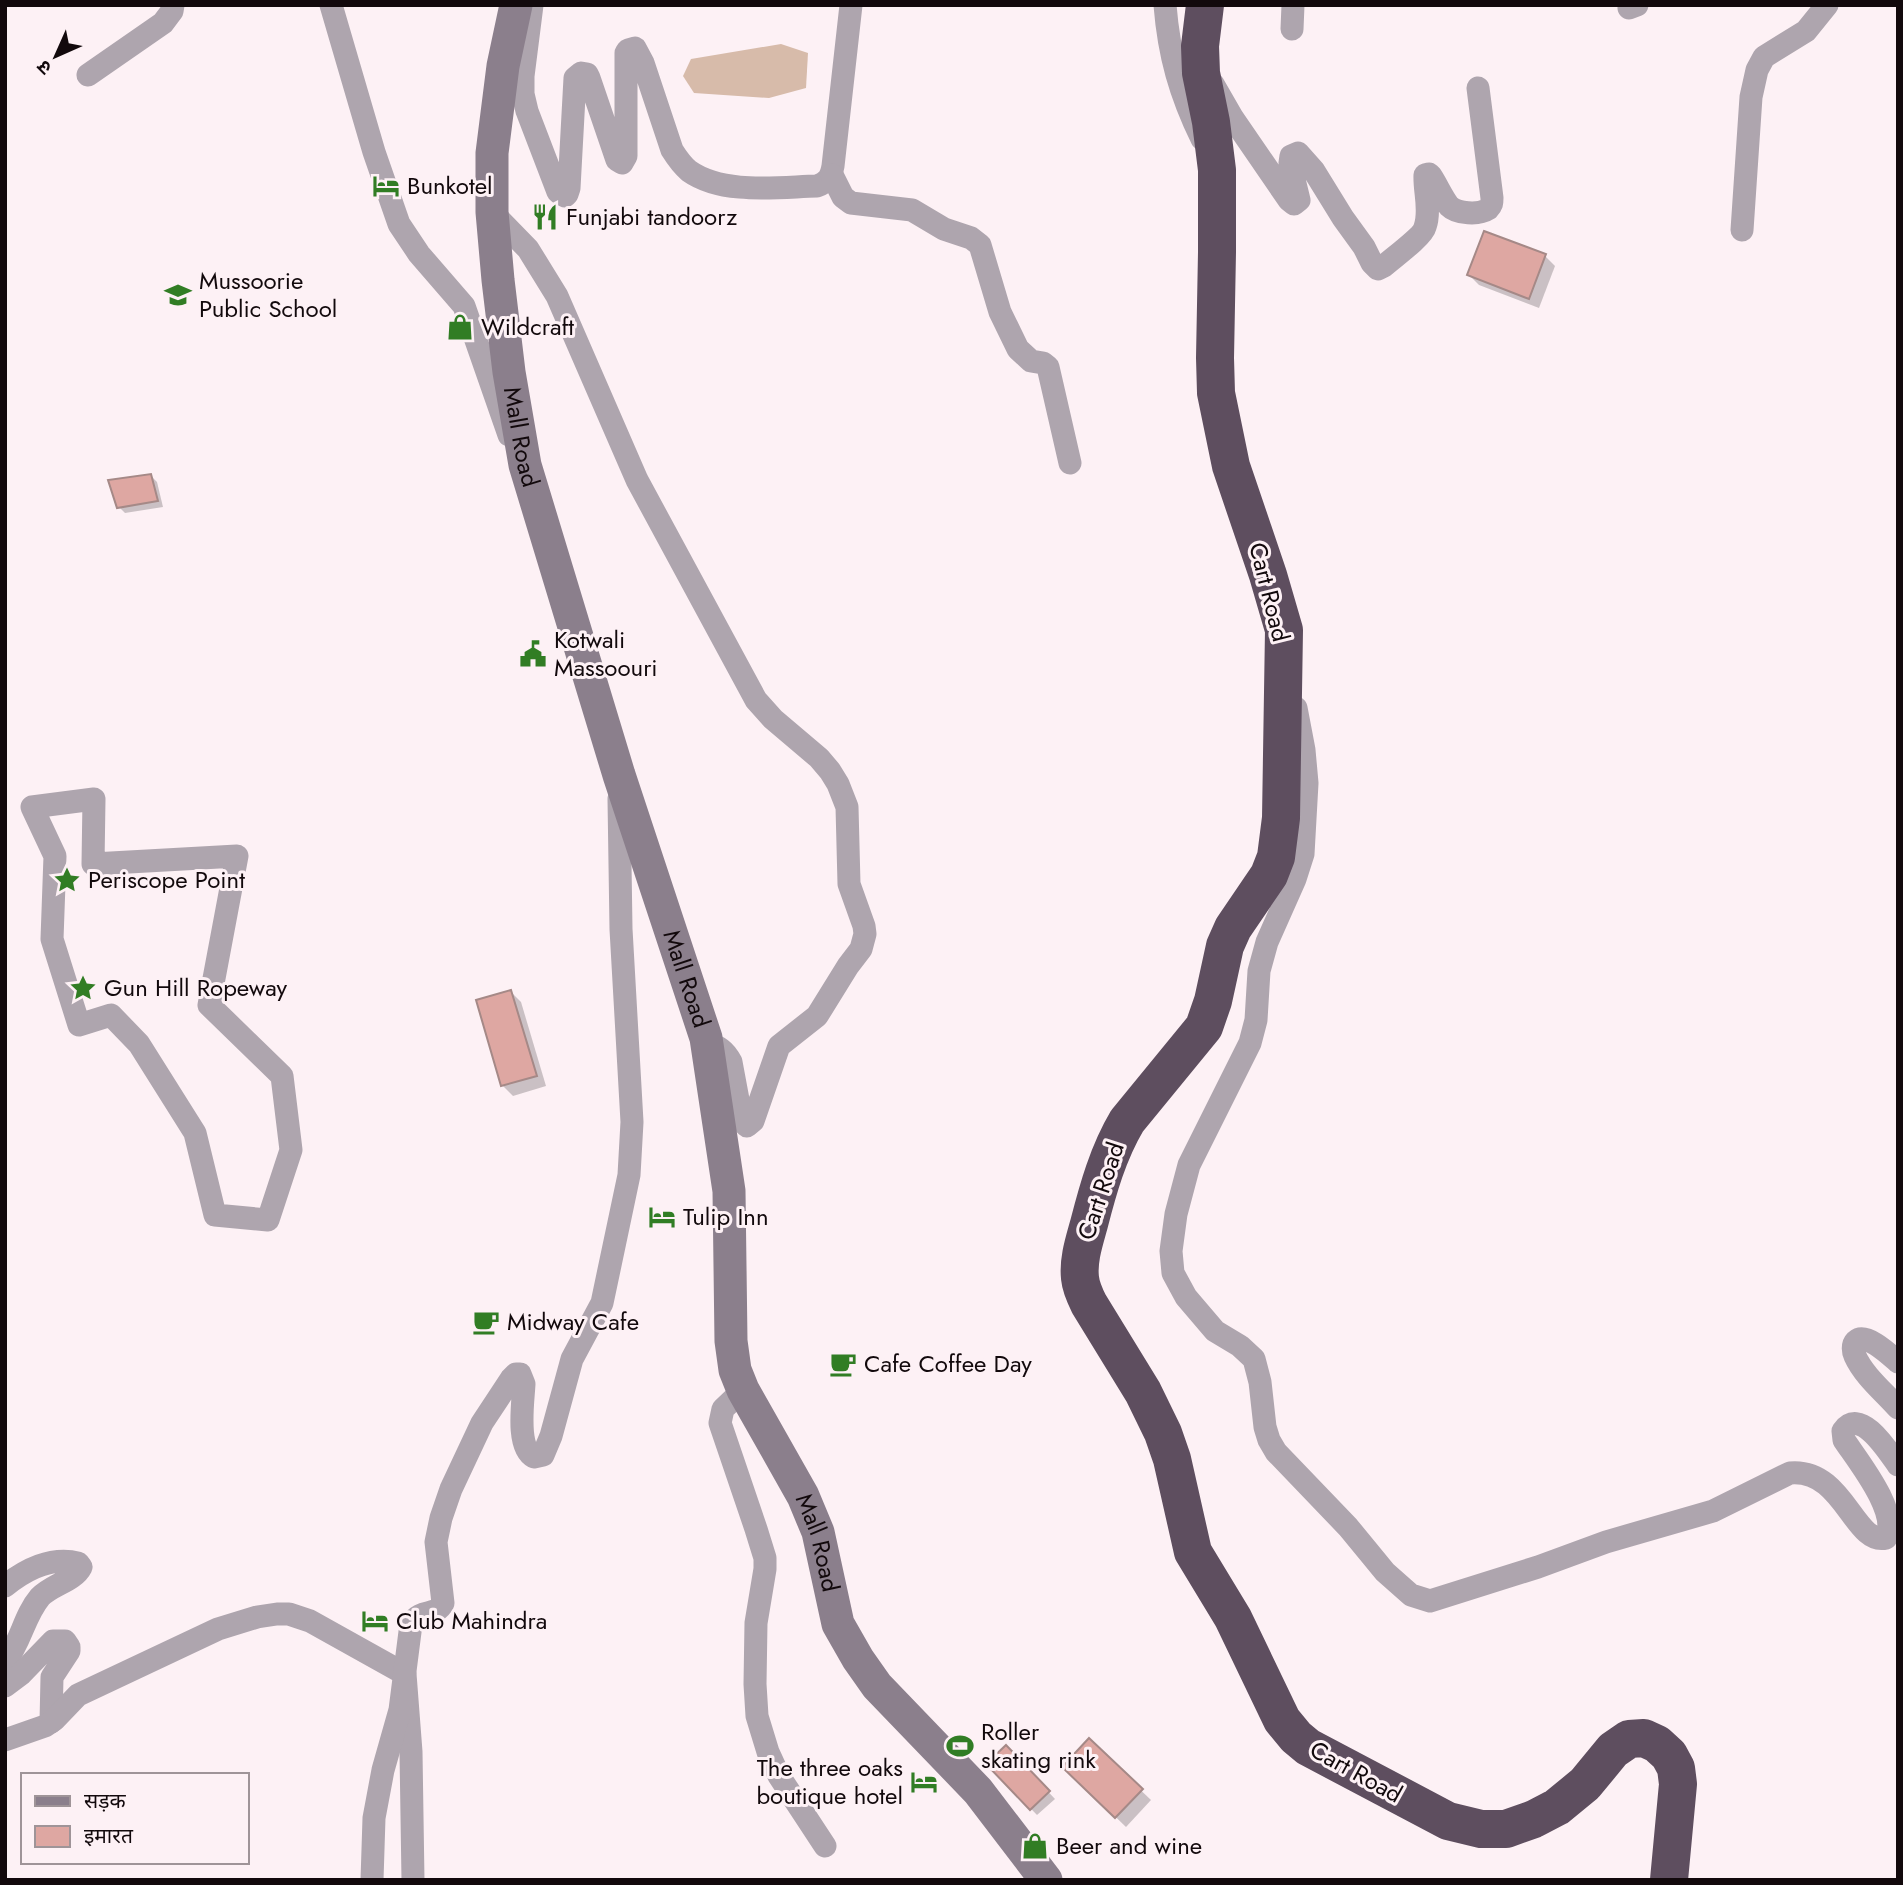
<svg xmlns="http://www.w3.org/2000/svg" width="1903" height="1885" font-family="Jost,'Noto Sans Devanagari',sans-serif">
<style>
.green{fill:#d7bbaa}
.shadow{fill:#0003}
.building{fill:#dea7a2;stroke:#a58987;stroke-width:2}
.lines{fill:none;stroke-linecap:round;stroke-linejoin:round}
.street{stroke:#aea5ae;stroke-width:23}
.secondary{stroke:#8b7f8c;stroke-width:33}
.highway{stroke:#5e4e5f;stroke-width:38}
.labels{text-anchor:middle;stroke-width:6;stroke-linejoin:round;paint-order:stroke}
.poi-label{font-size:24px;fill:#12090c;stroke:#fdf1f5;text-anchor:start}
.street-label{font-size:24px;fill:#12090c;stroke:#fdf1f5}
</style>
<rect width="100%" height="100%" fill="#fdf1f5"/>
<!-- green -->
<path class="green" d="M781,44L808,53L806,88L769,98L694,93L683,76L691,59Z"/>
<!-- shadow -->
<g class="shadow">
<path d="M1545,256L1555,266L1539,308L1479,285L1469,275Z"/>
<path d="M151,476L157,482L163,507L125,513L119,507Z"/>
<path d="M511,992L521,1002L546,1086L513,1096L503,1086L478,1001Z"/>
<path d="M1089,1741L1151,1800L1126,1827L1064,1767Z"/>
<path d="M1006,1747L1055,1799L1037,1815L988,1764Z"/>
</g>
<!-- building -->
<g class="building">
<path d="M1484,231L1546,254L1529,299L1467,275Z"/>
<path d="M151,474L158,501L117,508L108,480Z"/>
<path d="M511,990L537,1076L501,1086L476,1000Z"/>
<path d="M1089,1738L1143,1789L1115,1818L1062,1767Z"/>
<path d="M1006,1745L1050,1791L1030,1810L986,1764Z"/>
</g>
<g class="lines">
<!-- street -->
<g class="street">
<path d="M331,5L374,152L399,224L419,254L464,306L509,435"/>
<path d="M532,5L523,76V94L527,111L558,192L565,196L567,194L569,188L575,78L581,73L587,74L589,78L617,160L622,163L626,156V53L628,50L635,48L643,63L672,150C677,158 682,165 689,171C723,195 778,187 817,186C828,182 831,177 833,166L851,5"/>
<path d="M1165,5C1169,55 1180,94 1202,139"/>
<path d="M1629,8L1637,5"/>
<path d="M1292,29L1293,5"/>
<path d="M88,75L163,23L172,11L173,5"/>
<path d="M1213,84L1232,117L1289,200L1294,204L1299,200L1290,163L1291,156L1298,153L1314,171L1343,218L1364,247L1372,263L1378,269L1384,266C1393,258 1423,236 1425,227C1431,210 1424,191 1425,175L1429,174L1431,176C1437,185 1442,197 1449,206C1457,214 1479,215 1488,209C1492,205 1492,203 1492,198L1478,88"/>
<path d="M832,175L843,197L851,203L912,210L944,229L971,238L980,245L1000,312L1018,349L1031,361L1043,363L1048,367L1070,463"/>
<path d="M492,212L528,249L557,296L637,480L756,700L773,719L819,758L830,771L838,784L847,807L849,884L864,926L865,934L861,949L848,966L817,1016L779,1046L753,1121L747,1126L742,1121L731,1062C725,1050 719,1047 706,1042"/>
<path d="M1742,230L1751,97L1757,70L1764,57L1806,31L1827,5"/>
<path d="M1296,708L1304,750L1307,783L1303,854L1295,879L1267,942L1259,971L1256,1020L1250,1043L1189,1165L1176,1214L1171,1251L1173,1273L1186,1297L1215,1331L1240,1346L1254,1359L1260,1382L1265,1427L1269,1440L1276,1452L1348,1527L1385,1572L1411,1595L1430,1601L1538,1567L1606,1542L1713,1511L1790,1473C1844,1468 1854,1546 1886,1538C1900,1513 1858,1461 1844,1440L1843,1431C1860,1406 1888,1451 1898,1465"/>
<path d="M94,799L93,864L237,856L209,1005L282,1076L291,1150L268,1220L215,1215L195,1133L139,1044L111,1015L79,1025L52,939L55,856L32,807Z"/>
<path d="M1898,1362C1890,1355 1866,1332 1856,1341C1852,1345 1853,1352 1855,1356C1864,1376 1884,1392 1898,1408"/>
<path d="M743,1390L723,1409L720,1423L756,1529L765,1558V1569L756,1623L755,1684L757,1716L768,1752L779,1776L825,1846"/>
<path d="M5,1586C25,1570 52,1556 78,1563L81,1567C74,1581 51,1585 40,1597C24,1616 21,1642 5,1662"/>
<path d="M5,1686L21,1674L53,1641H65L69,1647V1651L52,1677L51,1722"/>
<path d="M5,1740L45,1726L54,1720L78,1695L218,1629L257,1617L277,1614H289L310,1621L405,1674L411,1752L413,1880"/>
<path d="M372,1880L374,1818L383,1770L400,1710L411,1624C422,1607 435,1618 443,1603L436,1542L441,1518L451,1489L482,1423L511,1379L516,1374H520L524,1384C523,1403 516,1447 534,1457L543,1455L551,1436L572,1359L602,1303L629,1175L632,1122L621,929L619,799"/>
</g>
<!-- secondary -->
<path class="secondary" id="s1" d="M516,5L503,66L492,153V212L498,280L509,372L525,465L619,775L706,1038L729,1191L731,1341L735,1370L743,1390L803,1496L818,1532L838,1624L858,1659L877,1686L978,1791L1046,1880"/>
<!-- highway -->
<path class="highway" d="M1205,5L1200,46L1201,73L1211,122L1217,170V252L1215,358L1216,393L1231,466L1268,575L1284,630L1281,818L1276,857L1269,875L1233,928L1225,946L1213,1001L1204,1027L1127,1121C1108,1153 1098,1189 1089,1224C1084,1242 1078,1260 1080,1278C1081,1288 1085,1296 1089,1304L1143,1392L1163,1433L1172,1459L1193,1552L1233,1618L1282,1720L1296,1737L1308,1747L1448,1821L1481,1829H1506L1534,1819L1557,1807L1585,1784L1613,1750L1629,1739L1644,1738L1657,1744L1669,1755L1676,1768L1678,1784L1669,1880"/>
</g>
<!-- icons -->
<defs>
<g id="hotel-bare" transform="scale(2.1)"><path d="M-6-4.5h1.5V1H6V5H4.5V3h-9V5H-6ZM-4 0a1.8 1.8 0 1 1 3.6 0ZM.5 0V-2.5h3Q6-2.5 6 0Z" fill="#317d24" stroke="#fdf1f5" stroke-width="2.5" paint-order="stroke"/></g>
<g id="restaurant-bare" transform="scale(2.1)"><path d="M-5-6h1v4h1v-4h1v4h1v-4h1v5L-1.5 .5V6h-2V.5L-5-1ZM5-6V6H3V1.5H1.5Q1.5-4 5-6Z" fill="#317d24" stroke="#fdf1f5" stroke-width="2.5" paint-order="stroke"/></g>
<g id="school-bare" transform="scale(2.1)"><path d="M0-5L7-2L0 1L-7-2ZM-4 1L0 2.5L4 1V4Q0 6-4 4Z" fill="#317d24" stroke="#fdf1f5" stroke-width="2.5" paint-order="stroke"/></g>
<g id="shop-bare" transform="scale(2.1)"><path d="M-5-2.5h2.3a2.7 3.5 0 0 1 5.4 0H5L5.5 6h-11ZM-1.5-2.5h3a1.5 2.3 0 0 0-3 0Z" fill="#317d24" stroke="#fdf1f5" stroke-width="2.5" paint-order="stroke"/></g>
<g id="civic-bare" transform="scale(2.1)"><path d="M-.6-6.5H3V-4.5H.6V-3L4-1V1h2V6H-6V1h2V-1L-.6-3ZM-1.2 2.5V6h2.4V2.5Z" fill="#317d24" stroke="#fdf1f5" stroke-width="2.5" paint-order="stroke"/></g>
<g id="sight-bare" transform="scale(2.1)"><path d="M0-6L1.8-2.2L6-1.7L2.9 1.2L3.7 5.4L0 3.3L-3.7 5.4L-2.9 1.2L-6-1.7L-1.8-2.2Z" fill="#317d24" stroke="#fdf1f5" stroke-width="2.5" paint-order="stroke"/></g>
<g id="cafe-bare" transform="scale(2.1)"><path d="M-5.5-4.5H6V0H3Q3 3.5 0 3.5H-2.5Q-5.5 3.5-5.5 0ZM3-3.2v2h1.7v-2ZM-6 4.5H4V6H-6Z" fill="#317d24" stroke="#fdf1f5" stroke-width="2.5" paint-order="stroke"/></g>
<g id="stadium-bare" transform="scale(2.1)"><path d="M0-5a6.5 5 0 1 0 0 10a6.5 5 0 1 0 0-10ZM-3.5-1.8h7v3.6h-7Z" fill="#317d24" stroke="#fdf1f5" stroke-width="2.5" paint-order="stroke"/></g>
</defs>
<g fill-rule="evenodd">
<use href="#hotel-bare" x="386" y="186"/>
<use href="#restaurant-bare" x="545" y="217"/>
<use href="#school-bare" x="178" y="295"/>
<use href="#shop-bare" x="460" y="327"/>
<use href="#civic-bare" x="533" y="654"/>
<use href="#sight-bare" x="67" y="880"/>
<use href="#sight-bare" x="83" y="988"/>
<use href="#hotel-bare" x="662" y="1217"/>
<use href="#cafe-bare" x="486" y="1322"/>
<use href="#cafe-bare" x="843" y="1364"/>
<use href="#hotel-bare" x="375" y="1621"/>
<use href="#stadium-bare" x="960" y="1746"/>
<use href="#hotel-bare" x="924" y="1782"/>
<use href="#shop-bare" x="1035" y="1846"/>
</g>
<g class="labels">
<!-- poi labels -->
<g class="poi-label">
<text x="407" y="194">Bunkotel</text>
<text x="566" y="225">Funjabi tandoorz</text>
<text x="199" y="289">Mussoorie<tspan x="199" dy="28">Public School</tspan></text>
<text x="481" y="335">Wildcraft</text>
<text x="554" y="648">Kotwali<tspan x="554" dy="28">Massoouri</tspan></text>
<text x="88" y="888">Periscope Point</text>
<text x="104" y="996">Gun Hill Ropeway</text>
<text x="683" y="1225">Tulip Inn</text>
<text x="507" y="1330">Midway Cafe</text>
<text x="864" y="1372">Cafe Coffee Day</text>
<text x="396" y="1629">Club Mahindra</text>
<text x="981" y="1740">Roller<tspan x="981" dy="28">skating rink</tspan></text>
<text x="903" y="1776" text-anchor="end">The three oaks<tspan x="903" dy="28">boutique hotel</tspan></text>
<text x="1056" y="1854">Beer and wine</text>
</g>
<!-- street labels -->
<g class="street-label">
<text dy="8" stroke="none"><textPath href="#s1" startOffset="436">Mall Road</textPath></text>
<text transform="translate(1269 592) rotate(76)" y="8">Cart Road</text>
<text dy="8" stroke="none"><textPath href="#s1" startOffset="1003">Mall Road</textPath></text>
<text transform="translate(1101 1191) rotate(-72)" y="8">Cart Road</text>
<text dy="8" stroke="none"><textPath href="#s1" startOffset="1592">Mall Road</textPath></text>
<text transform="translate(1356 1772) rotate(29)" y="8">Cart Road</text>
</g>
</g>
<!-- border -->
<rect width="1903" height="1885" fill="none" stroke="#12090c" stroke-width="14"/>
<!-- legend -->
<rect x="21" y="1773" width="228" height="91" fill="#fdf1f5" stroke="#9f9498" stroke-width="2"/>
<rect x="35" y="1796" width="35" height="10" fill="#8b7f8c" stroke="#9f9498" stroke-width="2"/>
<text x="84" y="1808" font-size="21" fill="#12090c">सड़क</text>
<rect x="35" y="1826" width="35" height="21" fill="#dea7a2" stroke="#9f9498" stroke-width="2"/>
<text x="84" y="1843" font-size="21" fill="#12090c">इमारत</text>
<!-- north arrow -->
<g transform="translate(56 56) rotate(225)" stroke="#fdf1f5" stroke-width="5" paint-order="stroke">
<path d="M0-5L12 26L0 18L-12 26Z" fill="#12090c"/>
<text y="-10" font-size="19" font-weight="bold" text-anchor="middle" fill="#12090c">उ</text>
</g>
</svg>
